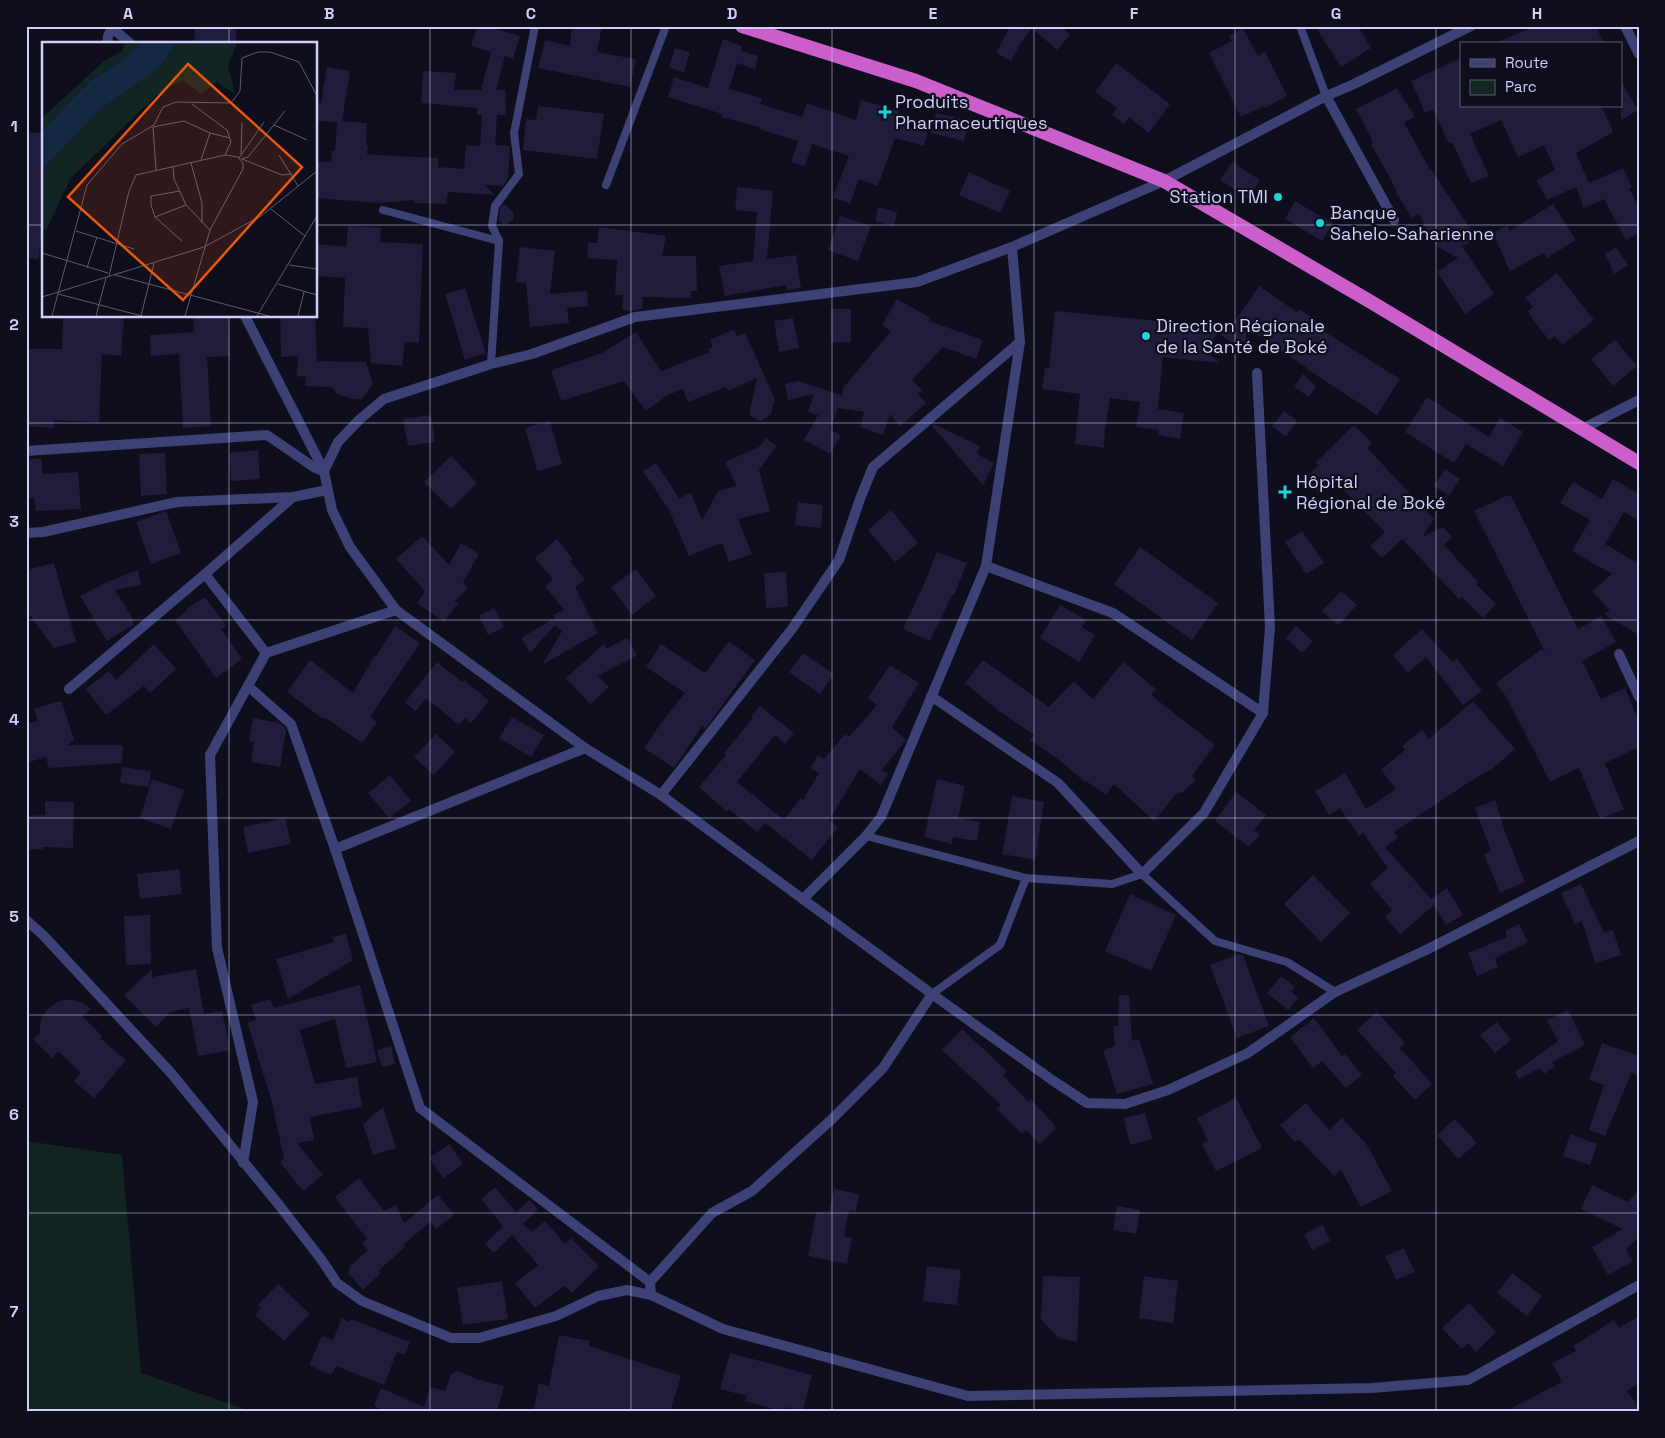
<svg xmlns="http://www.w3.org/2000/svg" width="1665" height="1438" font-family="'Space Grotesk',sans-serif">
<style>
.green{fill:#122523}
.building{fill:#201c3b}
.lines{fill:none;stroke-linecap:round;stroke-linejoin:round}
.service{stroke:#3e4175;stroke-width:8}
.minor{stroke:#3e4175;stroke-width:10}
.trunk{stroke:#cc5ecb;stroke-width:14}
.grid{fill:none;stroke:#d0cff9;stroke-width:1;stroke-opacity:0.55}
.poi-dot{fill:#1bd5d9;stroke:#0f0e1c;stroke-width:2}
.labels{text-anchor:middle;stroke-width:4.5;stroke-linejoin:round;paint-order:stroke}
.poi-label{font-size:18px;fill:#d0cff9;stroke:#0f0e1c;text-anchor:start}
.inset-road{fill:none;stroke:#5c5b74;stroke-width:1}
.view{fill:#e8590c;fill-opacity:0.15;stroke:#e8590c;stroke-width:2.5}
.inset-edge{fill:none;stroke:#d0cff9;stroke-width:2.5}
.neatline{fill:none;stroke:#d0cff9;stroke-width:2}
.grid-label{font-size:16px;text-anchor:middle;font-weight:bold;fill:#d0cff9}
</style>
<rect width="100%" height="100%" fill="#0f0e1c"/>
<!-- green -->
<path class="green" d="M26,1141L122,1155L141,1373L253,1412H26Z"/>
<!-- building -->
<g class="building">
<path d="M195,26H236V43L194,42Z"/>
<path d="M477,26H487L520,36L513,59L505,56L496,90H505L506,115H497L495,145L510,146L508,179L503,186L485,185L495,195L448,192L446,204L414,203V200L379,203L316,198V162L331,161L332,151H335L337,122L316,121V103H321L327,67L350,71L342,121L367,123L366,145H368L367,154L394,156L438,158V167L464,169L466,145L480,146L482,115H477V108L421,103L423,71L456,73L454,90H481L491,52L471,46Z"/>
<path d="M572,26H602L597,52L636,59L630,87L538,68L545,40L570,46Z"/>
<path d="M1010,26H1061L1070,35L1057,50L1032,28L1019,46L1011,61L996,53Z"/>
<path d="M1315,26H1358L1371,48L1341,67Z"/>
<path d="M1534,26H1596L1604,44H1494Z"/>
<path d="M1243,28L1258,56L1265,52L1287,96L1265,108L1264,106L1241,117L1209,53L1232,41L1229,36Z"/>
<path d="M723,39L742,46L741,51L758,56L755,69L737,63L729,89L762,98L760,104L802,117L807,103L856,120L861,100L899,111L896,124L928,132L924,146L895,138L878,186L859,179L850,204L833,197L849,156L812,144L805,166L791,162L798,141L759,129L760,127L721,117L722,114L668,97L674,77L708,88Z"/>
<path d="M675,48L690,52L684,72L669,68Z"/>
<path d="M1461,58V106H1601L1612,128V133L1576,153L1589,183L1623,168L1632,187L1629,188L1639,207V233L1626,240L1604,199L1584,208L1576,187L1547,200L1536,180L1555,170L1544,145L1518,157L1501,120L1470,134L1489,176L1471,183L1452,142L1449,144L1433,109L1425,113L1411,81Z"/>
<path d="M1116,63L1170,104L1149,133L1129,117L1124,124L1112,115L1117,108L1095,92Z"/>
<path d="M1621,81L1638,110L1621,120Z"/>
<path d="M1397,88L1415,117L1404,122L1430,170L1431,169L1477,239L1462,246L1494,294L1465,314L1437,272L1458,258L1438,247L1433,242L1419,214L1412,218L1396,192L1397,191L1371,144L1373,142L1356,109Z"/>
<path d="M538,106L604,114L597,159L523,150L526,119L536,120Z"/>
<path d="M936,113L969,120L964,141L931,133Z"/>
<path d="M26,132L44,133V226L42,225L39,259L26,258Z"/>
<path d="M1232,162L1260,180L1248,198L1220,180Z"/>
<path d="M969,172L1010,191L1000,213L959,195Z"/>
<path d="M737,187L773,191L767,259L796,255L801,288L787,290L786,285L725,296L719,266L753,261L757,212L735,210Z"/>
<path d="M1295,201L1332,223L1322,241L1285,219Z"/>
<path d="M504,204L513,212L514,216L513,220L506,225L502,224L499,220L500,208Z"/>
<path d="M1553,204L1576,240L1547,258L1544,253L1510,271L1493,233L1507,226L1510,231Z"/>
<path d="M878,207L897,212L894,227L875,221Z"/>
<path d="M840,216L871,226L858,261L828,250Z"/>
<path d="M348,226L381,228L380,242L423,244L419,343L405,342L402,366L371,363L368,328L343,327L345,278L316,276V244L346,247Z"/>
<path d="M599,227L666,236L662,256H696L697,291H691V298L643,297L642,309L632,311L622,310L623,295H615L617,260L587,258L588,243H597Z"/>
<path d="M520,247L555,251L550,294L587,291L588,306L567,308L569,323L530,327L526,283L516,282Z"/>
<path d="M1616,247L1628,265L1614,274L1605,254Z"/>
<path d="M1557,273L1594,320L1562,345L1555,336L1549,340L1533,320L1528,311L1533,307L1525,298Z"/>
<path d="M1259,286L1297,312L1299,309L1328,328L1325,332L1400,379L1377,415L1307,369V368L1247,328L1245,352L1218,333L1205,351L1220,363L1163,357L1158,409L1184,413L1180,439L1158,435L1159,430L1136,427L1140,402L1110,398L1104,434H1105L1104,448L1075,444L1080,394L1042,389L1045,368H1049L1055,311L1230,328Z"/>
<path d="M465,288L486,353L465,360L445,294Z"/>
<path d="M897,299L931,318L929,321L983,340L976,359L943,347L912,380L922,390L918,394L926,403L900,426L890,414L883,435L860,427L864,412L838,408L830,430L841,435L830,454L804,440L818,415L808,412L814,394L788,400L785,384L799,381L842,396L843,388L891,331L882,325Z"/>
<rect x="831" y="309" width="20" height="33"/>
<path d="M63,316H124L121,356L102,354L99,422L54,420V428L26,426V349H62Z"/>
<path d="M193,316H228L230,356L207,357L211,426L183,428L179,354L151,356L150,335L194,332Z"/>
<path d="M280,316H315L317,361L366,362L373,384L362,399H352L337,394L332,387L305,386L306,377L297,376L298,356L281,357Z"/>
<path d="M793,318L799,348L779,352L774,321Z"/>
<path d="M734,329L737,336L745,333L775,399L771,414L761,421L749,415L757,378L728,391L726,387L688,402L683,389L668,395L646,411L624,381L561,401L551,370L602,353L636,332L661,371L710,352L708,349L713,347L710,340Z"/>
<path d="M1615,340L1637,366L1613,386L1591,359Z"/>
<path d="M1303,374L1316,387L1309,397L1294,387Z"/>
<path d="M1427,397L1489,437L1500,418L1523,432L1503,466L1466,444L1454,463L1405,432Z"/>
<path d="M1284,411L1297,421L1286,437L1272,426Z"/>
<path d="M431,415L435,442L408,446L403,419Z"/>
<path d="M550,421L562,464L537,471L525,428Z"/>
<path d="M934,424L980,446L977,454L994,463L983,485L932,426Z"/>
<path d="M1354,425L1372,443L1367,448L1434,519L1422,537L1443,527L1452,537L1444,545L1478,582L1476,584L1496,604L1483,618L1462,597L1459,599L1402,539L1382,558L1370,546L1385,532L1333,479L1319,493L1305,478L1319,465L1316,462Z"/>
<path d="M766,438L777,446L759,470L770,511L738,519L752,554L729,562L722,543L689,556L669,510L643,471L656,463L679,498L691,493L702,520L717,493L721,490L737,486L725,462L759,447Z"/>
<path d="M258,450L260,479L231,481L229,453Z"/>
<path d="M165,453L167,494L141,496L139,454Z"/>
<path d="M451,456L477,483L451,509L424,482Z"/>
<path d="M41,458L43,474L78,472L81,509L36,511L34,498L26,499V460Z"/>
<path d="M1445,469L1460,479L1449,496L1434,486Z"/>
<path d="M1613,479L1639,494V521L1624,512L1605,544L1639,564V635L1604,614L1610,611L1592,591L1612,574L1572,551L1590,520L1560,503L1573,482L1602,499Z"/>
<path d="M1506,496H1511L1578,629L1601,616L1616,642L1582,661L1601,699L1625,688L1639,721V747L1605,763L1624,809L1600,819L1579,768L1550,782L1507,698L1496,683L1542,649L1546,654L1474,511Z"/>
<path d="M798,502L823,505L821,528L795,525Z"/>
<path d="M891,510L918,543L895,562L868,530Z"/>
<path d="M166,511L181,553L151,564L136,522Z"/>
<path d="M1302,531L1324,563L1306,574L1285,542Z"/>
<path d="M422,536L449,565L461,543L479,554L463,582L468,588L455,601L458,603L444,622L417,603L425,591L396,559Z"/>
<path d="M557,539L573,559L570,561L585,580L575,587L598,633L542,665L562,631L555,625L530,653L521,638L555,618L553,615L564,610L545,586L553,579L535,558Z"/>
<path d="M1140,547L1218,603L1192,640L1114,584Z"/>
<path d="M937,552L967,563L954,595H952L930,641L903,629L925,582Z"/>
<path d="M54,563L76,642L54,648L29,614L26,606V570Z"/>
<path d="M636,569L656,596L632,615L611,587Z"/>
<path d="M138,570L141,585L115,590L133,619V625L107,641L80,596L105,583Z"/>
<path d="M786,572L788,607L766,608L764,573Z"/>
<path d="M1341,591L1357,605L1338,625L1322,611Z"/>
<path d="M205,597L226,626L221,629L242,659L216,678L175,620L187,611L186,609Z"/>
<path d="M1060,605L1086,620L1082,627L1095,635L1079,662L1040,638Z"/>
<path d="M494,608L504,627L488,635L479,616Z"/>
<path d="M395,626L420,643L370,717L377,722L362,743L326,718H322L287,692L310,660L353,693L375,655L376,656Z"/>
<path d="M1296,626L1313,641L1302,653L1286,638Z"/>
<path d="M1422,629L1452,662L1457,659L1482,691L1463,705L1426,657L1408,673L1393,655Z"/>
<path d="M627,638L637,655L598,676L609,687L590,704L566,678L604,644L606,649Z"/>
<path d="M729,641L755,660L705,729L702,726L674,768L644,748L661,723L685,693L646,667L661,644L705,673Z"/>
<path d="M154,644L176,669L150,693L144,686L106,715L86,689L109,671L116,680Z"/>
<path d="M803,653L834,674L820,694L789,672Z"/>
<path d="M983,660L1049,707L1074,681L1093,699L1123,662L1156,689L1151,695L1215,745L1192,776L1196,780L1180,794L1178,792L1154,821L1114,784L1106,795L1086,781L1085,782L1059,760L1030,740L1034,735L999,711L965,683Z"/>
<path d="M437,662L462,682L464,680L489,701L471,723L465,718L459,725L426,698L416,711L405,702Z"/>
<path d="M890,665L919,683L892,727L906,740L882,770L888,774L881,785L860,769L829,820L838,827L812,860L765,823L757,832L729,809L727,812L699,787L726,755L724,753L753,718L751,716L760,706L794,733L785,744L775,735L737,782L784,820L801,798L803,800L819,773L810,768L818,755L824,759L845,734L849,737L877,705L868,698Z"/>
<path d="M1473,701L1515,749L1490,771L1489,770L1466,784L1394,832L1398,838L1385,847L1431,899L1447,888L1463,915L1446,925L1434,905L1400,934L1385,917L1392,910L1370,884L1388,868L1363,833L1359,836L1340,808L1329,815L1315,791L1345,773L1366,809L1396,789L1381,770L1405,750L1402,746L1422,730L1429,739Z"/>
<path d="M56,702H62L74,740L68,745H123L122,763L49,768L46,757L26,763V724L38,721L34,709Z"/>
<path d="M512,717L544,735L531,757L499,738Z"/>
<path d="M253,718L280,723L285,728L286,731L280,767L251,762L254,742L249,741Z"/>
<path d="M436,734L455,752L434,775L414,757Z"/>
<path d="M122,767L151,771L149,787L120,783Z"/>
<path d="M390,775L411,801L389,818L368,793Z"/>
<path d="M152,779L184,790L171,829L140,818Z"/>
<path d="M937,779L965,786L958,818L980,822L977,841L953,837L952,844L924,837Z"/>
<path d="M1236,792L1266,815L1254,830L1260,834L1249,847L1215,821Z"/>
<path d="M1012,796L1044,802L1035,860L1002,854Z"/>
<path d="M1495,800L1505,832L1525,882L1500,893L1484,854L1491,851L1475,808Z"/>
<path d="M45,801L74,802L73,848L43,847V849L26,850V816L45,815Z"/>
<path d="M285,818L291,844L248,853L243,827Z"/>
<path d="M179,869L182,894L140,899L137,874Z"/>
<path d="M1313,875L1350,913L1321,942L1284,904Z"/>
<path d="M1581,884L1604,933L1613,930L1621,955L1595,963L1582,921L1575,924L1561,893Z"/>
<path d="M1130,894L1176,915L1151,971L1105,951Z"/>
<path d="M150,915L151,964L126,965L124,916Z"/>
<path d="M1519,924L1528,942L1495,958L1498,967L1477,976L1468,953L1507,937L1505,931Z"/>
<path d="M346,934L353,960L288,999L276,959L334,942L332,937Z"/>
<path d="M1239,954L1243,955L1269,1026L1237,1038L1210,965Z"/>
<path d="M152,969V977L196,969L204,1014L222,1011L230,1050L198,1056L189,1008L170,1012L156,1027L124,995Z"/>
<path d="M1281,976L1295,987L1291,991L1298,998L1288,1010L1267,993Z"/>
<path d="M360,985L377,1062L346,1068L335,1019L300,1030L315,1084L357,1077L362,1107L310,1117L314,1140L297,1143L323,1175L303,1191L280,1162L284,1159L272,1102L247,1022L256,1020L251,1005L270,999L274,1008Z"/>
<path d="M1119,995H1129L1132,1041L1139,1039L1153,1084L1117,1094L1103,1050L1115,1046L1113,1026H1118Z"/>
<path d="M63,1000H73L83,1003L91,1009L82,1016L102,1036L100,1038L126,1060L94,1098L74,1081L81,1073L58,1051L52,1058L33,1039L39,1034L41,1019L46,1011L54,1004Z"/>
<path d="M1568,1010L1585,1045L1552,1062L1555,1066L1544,1074L1540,1068L1519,1079L1515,1072L1558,1041L1547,1020Z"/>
<path d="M1377,1012L1405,1043L1400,1048L1432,1084L1415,1100L1393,1076L1396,1073L1357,1030Z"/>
<path d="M1314,1018L1342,1056L1345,1054L1362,1075L1346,1088L1322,1061L1313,1068L1290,1037Z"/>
<path d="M1497,1022L1511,1040L1495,1053L1480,1035Z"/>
<path d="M962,1029L1007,1071L1003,1075L1028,1102L1030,1099L1053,1123L1055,1129L1040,1144L1026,1130L1022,1134L997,1109L1001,1105L942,1050Z"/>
<path d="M1602,1043L1639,1056V1078L1632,1072L1605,1136L1589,1130L1604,1085L1589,1080Z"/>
<path d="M391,1046L395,1064L382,1067L377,1050Z"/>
<path d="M1236,1098L1262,1148L1216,1171L1202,1144L1208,1141L1197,1118Z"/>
<path d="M1306,1103L1329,1130L1342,1118L1367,1145L1392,1191L1361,1207L1341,1170L1334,1176L1299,1139L1295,1142L1280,1125Z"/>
<path d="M383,1107L396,1148L373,1155L363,1124Z"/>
<path d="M1145,1113L1152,1139L1130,1145L1124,1118Z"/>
<path d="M1455,1119L1477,1143L1458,1159L1437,1135Z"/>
<path d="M1570,1134L1597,1144L1590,1165L1563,1156Z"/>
<path d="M449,1144L463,1164L443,1178L429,1158Z"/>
<path d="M359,1178L384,1211L396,1205L404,1223L438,1195L454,1215L436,1229L430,1222L403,1245L405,1247L379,1270L381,1273L363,1290L348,1273L350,1266L368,1250L362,1243L367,1239L335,1197Z"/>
<path d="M1592,1185L1628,1202L1639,1190V1236L1626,1250L1633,1261L1608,1275L1592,1247L1623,1229L1581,1209Z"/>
<path d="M495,1187L516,1212L513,1214L514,1215L529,1200L538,1209L523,1224L532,1232L545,1221L565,1244L571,1238L599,1266L572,1293L564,1286L535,1308L515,1283L538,1265L512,1235L494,1253L485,1244L503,1226L481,1199Z"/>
<path d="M834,1189L859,1194L856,1212L849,1210L844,1236L852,1238L847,1264L808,1256L816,1212L829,1214Z"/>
<path d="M1117,1206L1140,1210L1136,1234L1113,1230Z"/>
<path d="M1323,1225L1330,1241L1312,1250L1304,1234Z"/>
<path d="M1404,1248L1415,1272L1396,1280L1385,1256Z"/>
<path d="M927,1266L961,1270L957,1305L923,1301Z"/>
<path d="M1512,1273L1542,1296L1527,1316L1497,1293Z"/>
<path d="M1043,1276L1080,1277L1077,1342L1058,1338L1041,1319Z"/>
<path d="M1144,1276L1178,1281L1173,1323L1139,1318Z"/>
<path d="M496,1282H502L508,1319L463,1325L457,1288Z"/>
<path d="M278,1284L310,1314L284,1341L255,1315L261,1308L257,1306Z"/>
<path d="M1469,1303L1496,1332L1476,1352L1468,1343L1462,1349L1442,1328Z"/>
<path d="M1639,1316V1383L1627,1391L1639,1407V1412H1504L1562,1382L1552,1363L1576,1351L1573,1346L1614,1320L1619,1328Z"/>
<path d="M342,1318L349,1322L351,1319L410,1342L405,1355L397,1352L384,1385L336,1366L331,1375L309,1365L322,1336L333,1340Z"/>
<path d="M559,1335L590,1341L589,1346L681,1376L670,1412H533L539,1383L549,1386Z"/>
<path d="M730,1353L812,1375L803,1411L786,1407L784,1412L745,1401L747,1396L720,1389Z"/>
<path d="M458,1371L479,1380L504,1386L497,1412H387L374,1406L381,1388L424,1407L430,1387L445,1391L451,1374Z"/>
</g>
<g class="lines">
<!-- service -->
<g class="service">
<path d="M1300,26L1326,96"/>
<path d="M606,185L666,26"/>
<path d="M383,210L499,241L491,364"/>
<path d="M499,241L492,226L495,206L519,174L514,133L535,26"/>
<path d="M866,836L1026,878L1112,884L1142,874L1215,941L1287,962L1335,992"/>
<path d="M932,994L1000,945L1026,878"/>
</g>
<!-- minor -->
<g class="minor">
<path d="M1471,26L1352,85L1326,96L1164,181L1012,247L917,282L635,317L532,354L491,364L384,399L360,419L338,442L324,471L332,510L350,547L396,610L585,748L661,795L932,994L1052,1080L1087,1103L1125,1104L1168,1090L1248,1053L1335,992L1426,950L1639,841"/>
<path d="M1625,26L1639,54"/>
<path d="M112,28L131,44"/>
<path d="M107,44L108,36L113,26"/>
<path d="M1326,96L1394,220"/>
<path d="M245,316L324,471"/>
<path d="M1582,429L1639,400"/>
<path d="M26,451L267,435L315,468L324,471"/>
<path d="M26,533L43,532L177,502L293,497L327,490"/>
<path d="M986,566L1113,613L1263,713"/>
<path d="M205,574L266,653"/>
<path d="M1619,654L1639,697"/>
<path d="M248,686L291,724L335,849"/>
<path d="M69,689L205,574L293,497"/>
<path d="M931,696L1058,783L1142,874L1204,813L1263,713L1270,627L1257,373"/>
<path d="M585,748L335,849L420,1108L650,1282L651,1295"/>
<path d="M661,795L792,629L839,560L860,499L873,467L1020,342"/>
<path d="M803,899L866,836L881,817L986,566L1020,342L1012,247"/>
<path d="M26,920L43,935L171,1073L279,1205L321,1259L337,1283L362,1301L451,1338H479L556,1316L598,1296L627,1290L651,1295L723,1329L968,1396L1372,1388L1468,1380L1639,1285"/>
<path d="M243,1163L253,1102L217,948L210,755L266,653L396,610"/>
<path d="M650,1282L712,1213L752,1191L830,1121L883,1068L932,994"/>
</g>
<!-- trunk -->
<path class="trunk" d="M742,26L916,81L1164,181L1371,302L1639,463"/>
</g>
<!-- grid -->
<path class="grid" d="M229,26V44M430,26V1412M631,26V1412M832,26V1412M1034,26V1412M1235,26V1412M1436,26V1412M26,225H44M316,225H1639M229,316V1412M26,423H1639M26,620H1639M26,818H1639M26,1015H1639M26,1213H1639"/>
<!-- markers -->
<g class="poi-dot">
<path d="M882.5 104.5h5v5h5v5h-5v5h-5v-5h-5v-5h5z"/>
<circle cx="1278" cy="197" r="5"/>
<circle cx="1320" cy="223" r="5"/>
<circle cx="1146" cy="336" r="5"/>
<path d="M1282.5 484.5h5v5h5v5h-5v5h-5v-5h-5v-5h5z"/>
</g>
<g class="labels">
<!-- poi labels -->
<g class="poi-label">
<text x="895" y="108">Produits<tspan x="895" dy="21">Pharmaceutiques</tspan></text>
<text x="1268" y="203" text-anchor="end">Station TMI</text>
<text x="1330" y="219">Banque<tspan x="1330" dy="21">Sahelo-Saharienne</tspan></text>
<text x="1156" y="332">Direction Régionale<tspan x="1156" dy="21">de la Santé de Boké</tspan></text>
<text x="1296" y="488">Hôpital<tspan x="1296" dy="21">Régional de Boké</tspan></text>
</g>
</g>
<!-- overview -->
<g transform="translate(42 42)">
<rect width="275" height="275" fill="#0f0e1c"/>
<path d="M83,1H98L78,20L48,39L0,88V76L61,20L80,9ZM135,1H195L186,24L193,52L174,40L159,52L141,38L117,51L29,136L4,188L0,185V128L59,67L119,24Z" fill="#122523"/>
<path d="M98,1H135L118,25L59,67L0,128V88L48,39L78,20Z" fill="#132840"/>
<path class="inset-road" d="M150,62L185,88L189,100L183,113M232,83L265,98M111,85L142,79L168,91L159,118M111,85L114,128M168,91L188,96M199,112L200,81M237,113L256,144M197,116L222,80M199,117L206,115L243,69M200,117L240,133L250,132M149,121L160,161V181M131,125L132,137L144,163L168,188M138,149L109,154V163L113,175L140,199M229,167L263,194M113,175L144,163M34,189L92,207M0,211L66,231M247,223L275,227M45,226L55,195M73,233L227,274M67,234L87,149L94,133L183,113L196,115L201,121V127L168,188L143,274M236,242L275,253M16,252L100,274M0,255L162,205L219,174L275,129M10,274L45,143L80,102L112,83L121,65L134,60L189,61L198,49L200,16L216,10H228L257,20L275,54M54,274L64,236M99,274L112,221M215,274L275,174M256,274L262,250"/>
<path class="view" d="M146,22L260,125L141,258L26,155Z"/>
<rect width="275" height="275" class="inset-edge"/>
</g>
<!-- border -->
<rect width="1665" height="1438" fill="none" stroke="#0f0e1c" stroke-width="55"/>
<!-- legend -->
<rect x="1460" y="42" width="162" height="65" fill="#0f0e1c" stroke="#5c5b74"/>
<rect x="1470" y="59" width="25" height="8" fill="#3e4175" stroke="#5c5b74"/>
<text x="1505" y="68" font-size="15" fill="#d0cff9">Route</text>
<rect x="1470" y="80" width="25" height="15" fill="#122523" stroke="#5c5b74"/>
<text x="1505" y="92" font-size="15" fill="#d0cff9">Parc</text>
<rect x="28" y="28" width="1610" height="1382" class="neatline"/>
<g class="grid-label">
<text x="128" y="19">A</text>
<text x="329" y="19">B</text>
<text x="531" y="19">C</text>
<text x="732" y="19">D</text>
<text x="933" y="19">E</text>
<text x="1134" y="19">F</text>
<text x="1336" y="19">G</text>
<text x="1537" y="19">H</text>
<text x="14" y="132">1</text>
<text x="14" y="330">2</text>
<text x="14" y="527">3</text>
<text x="14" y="725">4</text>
<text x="14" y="922">5</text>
<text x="14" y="1120">6</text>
<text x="14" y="1317">7</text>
</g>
</svg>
